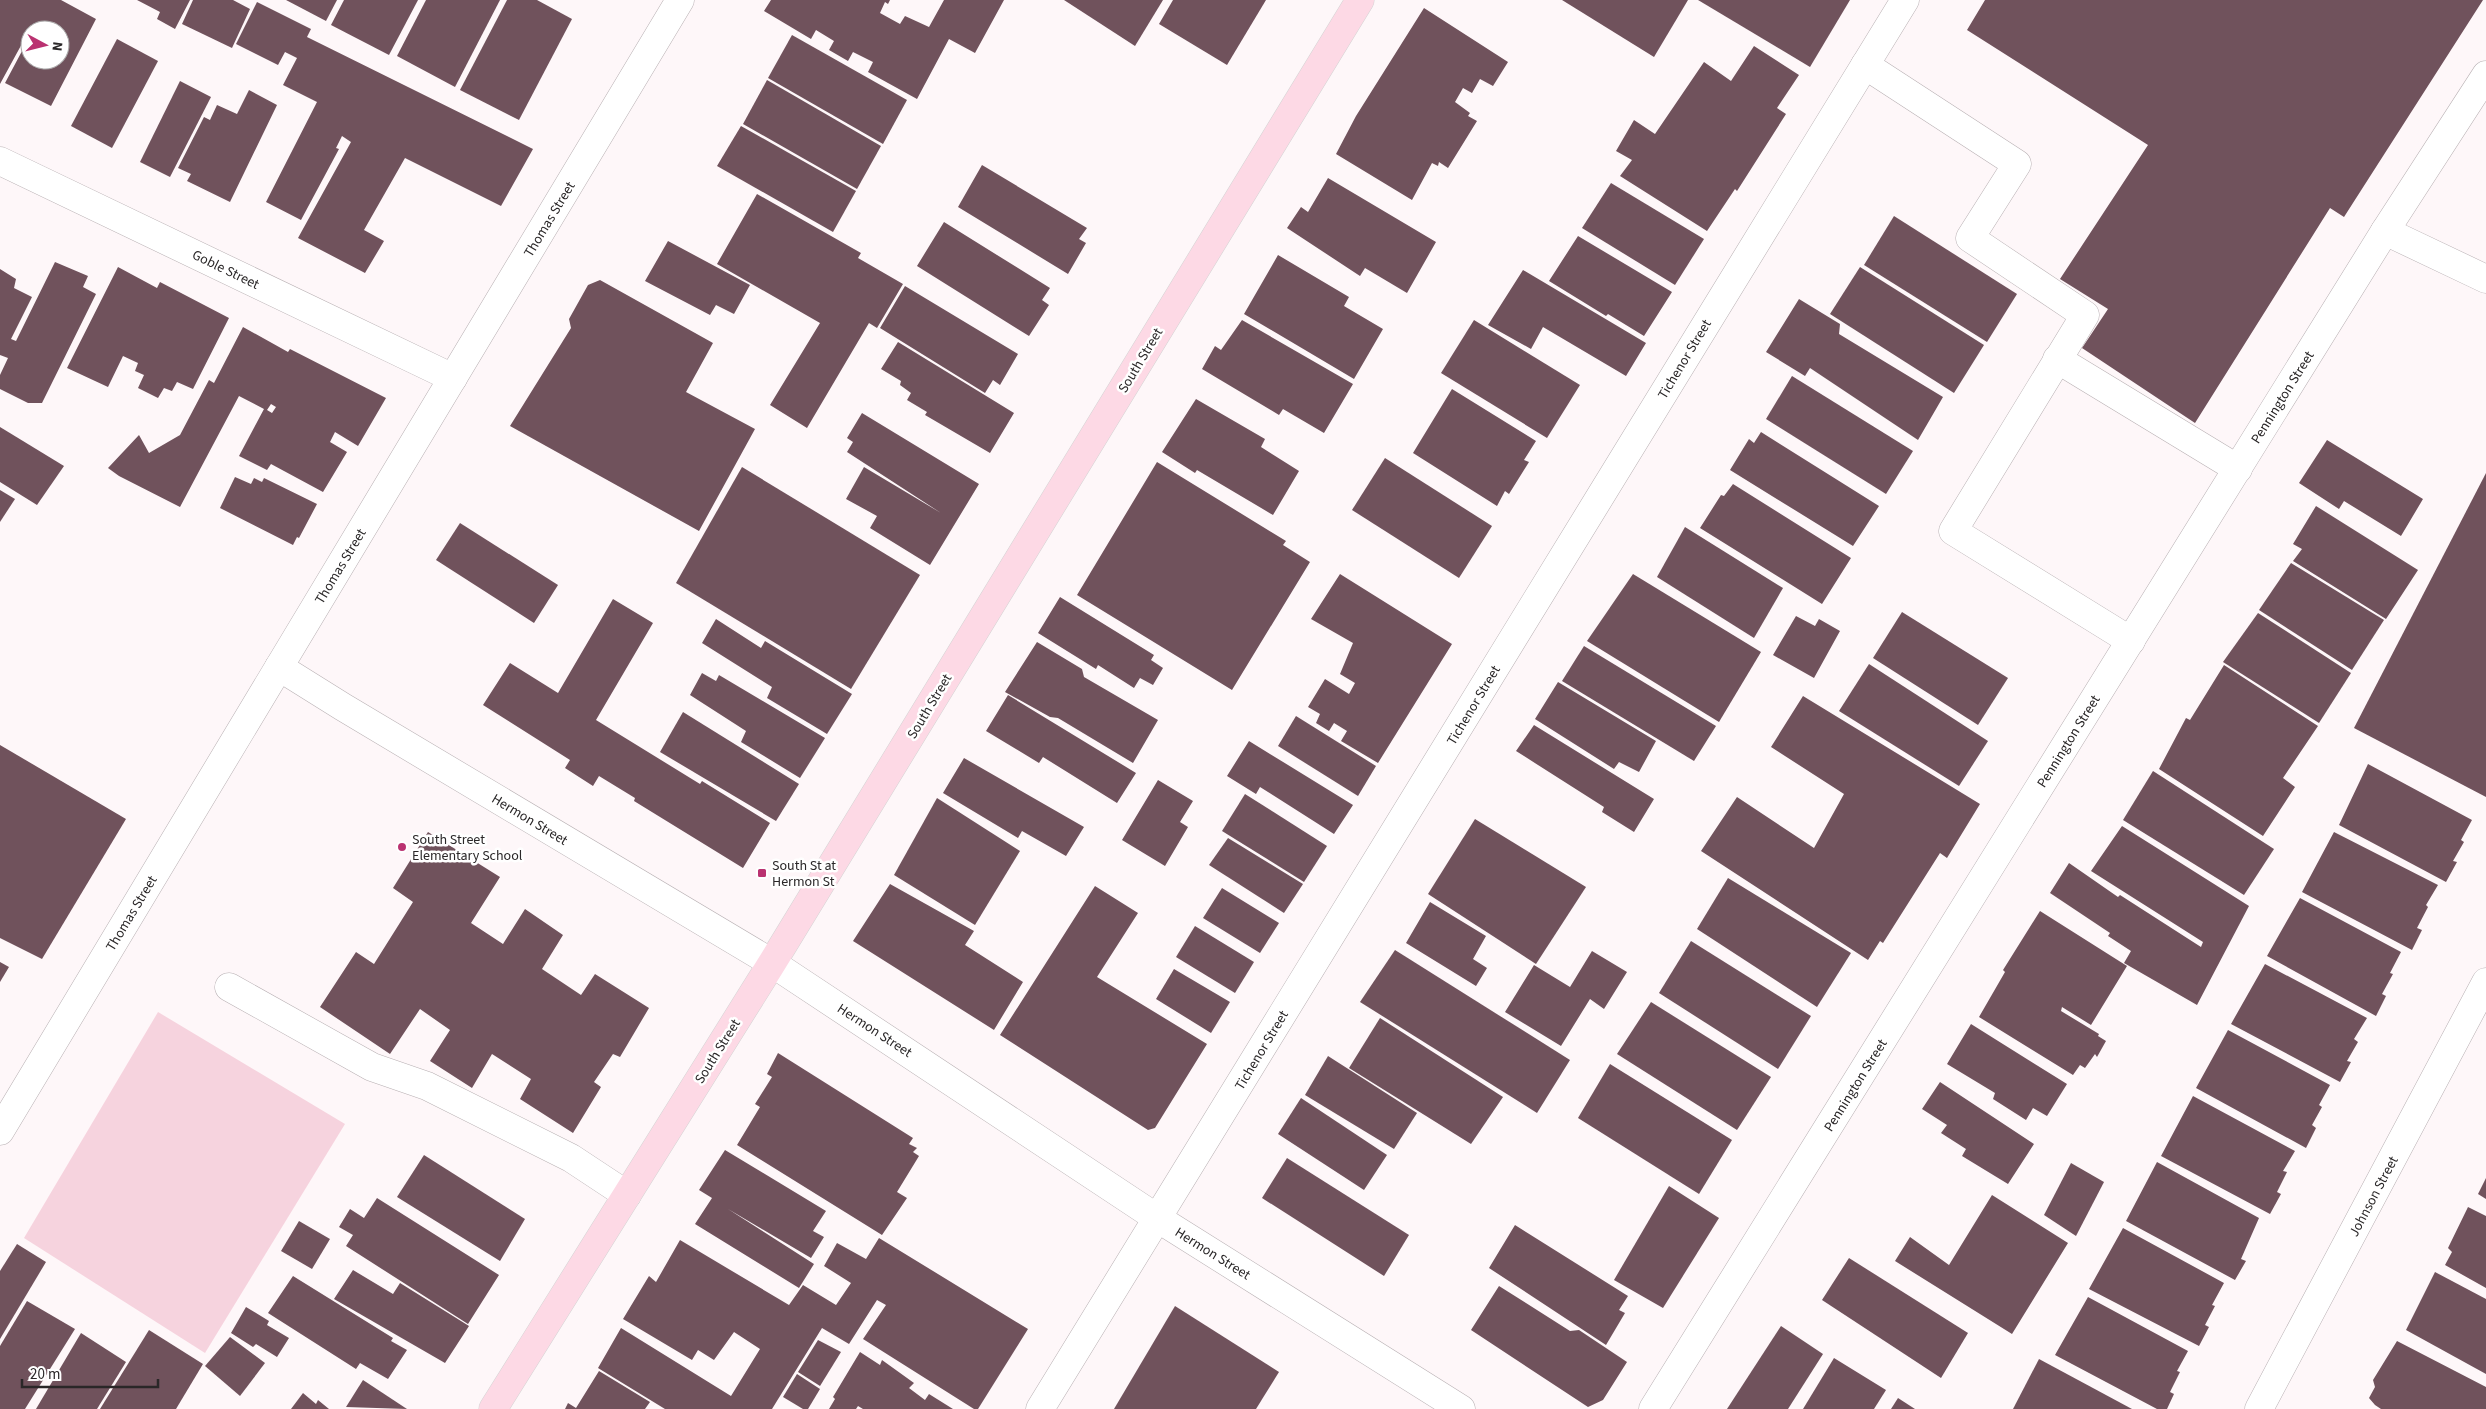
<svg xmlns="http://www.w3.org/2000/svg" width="2486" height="1409" font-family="'Source Sans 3',sans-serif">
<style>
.green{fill:#f6d3de}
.building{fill:#70525c;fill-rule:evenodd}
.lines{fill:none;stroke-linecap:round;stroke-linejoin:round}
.minor-casing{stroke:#b8b0b3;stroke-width:29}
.major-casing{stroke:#d4d4d4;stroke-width:29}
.minor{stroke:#fff;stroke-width:28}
.major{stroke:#fdd9e5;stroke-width:28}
.poi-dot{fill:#ba3271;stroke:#fff;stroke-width:2}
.labels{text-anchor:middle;stroke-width:5;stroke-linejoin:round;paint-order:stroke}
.street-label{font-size:14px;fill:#2a2728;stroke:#fff}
.poi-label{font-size:14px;fill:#2a2728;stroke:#fff;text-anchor:start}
</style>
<rect width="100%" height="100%" fill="#fef7f9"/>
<!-- green -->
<path class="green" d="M158,1012L345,1124L205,1353L24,1238Z"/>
<!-- building -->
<g class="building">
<path d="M0,0H61L96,19L51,106L5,83L30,36V60H60V30L30,29L0,84Z"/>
<path d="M137,0H190L175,29L157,19L160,12Z"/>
<path d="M193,0H233L250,9L232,48L182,24Z"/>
<path d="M286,0H337L326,21Z"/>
<path d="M344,0H418L389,55L331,25Z"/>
<path d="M426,0H500L455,87L397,56Z"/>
<path d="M507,0H537L572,19L519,120L460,90Z"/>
<path d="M771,0H890L888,4L885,2L880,13L900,24L905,16L929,27L944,0H1004L975,53L949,39L917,99L868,72L873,62L853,52L848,61L829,50L834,41L816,30L811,39L764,11Z"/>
<path d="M1064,0H1163L1135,46Z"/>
<path d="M1173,0H1266L1227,65L1159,24Z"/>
<path d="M1562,0H1688L1654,57Z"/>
<path d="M1698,0H1850L1810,67Z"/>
<path d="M1985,0H2483L2344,217L2330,208L2195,423L2082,348L2108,309L2060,279L2148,145L1967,30Z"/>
<path d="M257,2L311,29L307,37L533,149L501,206L405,158L364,230L384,241L365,273L298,238L351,142L342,136L336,148L339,149L301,220L266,202L317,102L283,85L297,58L285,52L278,65L236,44Z"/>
<path d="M1424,8L1508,62L1493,86L1480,79L1472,93L1463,88L1455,102L1470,113L1468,116L1477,121L1448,168L1439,162L1438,166L1432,163L1412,200L1336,154L1356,116Z"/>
<path d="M792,35L907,100L883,144L768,78Z"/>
<path d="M117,39L158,61L112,148L71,126Z"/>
<path d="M1754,46L1799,75L1777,108L1786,114L1737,191L1735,189L1707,231L1620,176L1632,160L1616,151L1634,120L1655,134L1704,62L1731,81Z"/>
<path d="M767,80L881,146L857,189L743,124Z"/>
<path d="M180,81L211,97L170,177L140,162Z"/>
<path d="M249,90L277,105L230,202L187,181L191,174L178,168L204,117L210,120L217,105L237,114Z"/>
<path d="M741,126L856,191L833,232L717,166Z"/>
<path d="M982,165L1087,228L1079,239L1086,243L1068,274L958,207Z"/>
<path d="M1328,178L1436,242L1407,293L1365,268L1360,276L1287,228L1301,207L1308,212Z"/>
<path d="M1611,183L1704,239L1675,285L1582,228Z"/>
<path d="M757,194L861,253L858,258L903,284L877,328L869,323L807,428L770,405L820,323L717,264Z"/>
<path d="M1894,216L2017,294L1987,342L1864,265Z"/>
<path d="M944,222L1050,288L1042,300L1049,305L1029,336L917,266Z"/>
<path d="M1578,236L1672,292L1644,336L1608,314L1606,316L1549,281Z"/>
<path d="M668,241L750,285L734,314L716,305L710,315L645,281Z"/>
<path d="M1278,255L1349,297L1344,306L1383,329L1354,379L1244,314Z"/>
<path d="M55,262L88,276L83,287L96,294L42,403H28L0,389V375L8,358L0,355V269L16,279L14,288L32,297L11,339L16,341Z"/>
<path d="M118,267L157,288L160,282L229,318L193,389L177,382L172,391L164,388L158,398L138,388L144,375L135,371L138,363L123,356L108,387L67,368Z"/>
<path d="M1860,267L1984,345L1954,393L1830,314Z"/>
<path d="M1523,270L1646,343L1626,376L1543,327L1531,349L1488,325Z"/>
<path d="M600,280L713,343L686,392L755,429L699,531L510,426L571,328L569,319L588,285Z"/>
<path d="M905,286L1018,354L1000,385L993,380L985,393L880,328Z"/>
<path d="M1799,299L1840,324L1839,334L1943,397L1918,440L1810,368L1805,376L1766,352Z"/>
<path d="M1242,320L1353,384L1324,433L1283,409L1279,415L1202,369L1215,346L1221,350Z"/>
<path d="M1474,320L1580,385L1547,438L1441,373Z"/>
<path d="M243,327L288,352L290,349L386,398L358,446L335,432L330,442L347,452L323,492L271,464L267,470L239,456L264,409L239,396L180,507L119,476L108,468L139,435L149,453L180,435L209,380L214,383ZM271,404L276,407L272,413L267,410Z"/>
<path d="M898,342L1014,413L990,453L925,415L927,412L907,400L911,393L900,385L901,381L881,369Z"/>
<path d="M1792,376L1913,451L1886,494L1766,419Z"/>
<path d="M1452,389L1536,441L1524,460L1529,462L1509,494L1505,491L1497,506L1413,453Z"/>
<path d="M1196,399L1265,439L1261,447L1299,471L1273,515L1197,470L1195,473L1162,452Z"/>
<path d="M862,413L979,484L930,565L870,528L877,516L846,499L864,467L941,513L847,452L853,442L847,438Z"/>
<path d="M0,427L64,466L37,505L0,482Z"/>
<path d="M1761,432L1879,506L1853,546L1730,470L1749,439L1754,443Z"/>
<path d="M2327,440L2423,499L2401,536L2344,501L2339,509L2299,483Z"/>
<path d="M1385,458L1492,526L1459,578L1352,510Z"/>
<path d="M1157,462L1286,541L1283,545L1310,562L1232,690L1077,595Z"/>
<path d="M742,467L920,575L851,689L676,583Z"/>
<path d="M2486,473V797L2354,728Z"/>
<path d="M235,477L251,484L254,478L262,482L264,478L317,504L299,538L297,537L293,545L220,508Z"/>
<path d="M1733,484L1851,558L1822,604L1700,528L1721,495L1724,496Z"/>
<path d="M0,490L15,499L0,522Z"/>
<path d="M2316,506L2418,570L2386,619L2293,561L2302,549L2293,544Z"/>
<path d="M460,523L558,585L534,623L436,560Z"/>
<path d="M1685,527L1783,588L1754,638L1657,577Z"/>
<path d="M2291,563L2384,620L2352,670L2259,610Z"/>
<path d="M1340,574L1452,644L1378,763L1341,741L1347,731L1334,723L1329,731L1316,723L1320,714L1308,707L1325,679L1349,694L1355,683L1340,674L1353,643L1311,619Z"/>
<path d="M1633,574L1761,652L1719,722L1587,641Z"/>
<path d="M1060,597L1154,655L1151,660L1163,668L1153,685L1140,678L1134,688L1098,665L1096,669L1038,633Z"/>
<path d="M613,599L653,623L596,720L700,784L702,781L770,823L743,868L634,801L635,798L599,776L593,786L565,768L570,760L483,705L510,663L558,693Z"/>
<path d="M1902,612L2008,678L1978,725L1873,658Z"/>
<path d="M2258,613L2351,673L2319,723L2223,662Z"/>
<path d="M1796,616L1815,626L1819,619L1840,631L1814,678L1773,655Z"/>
<path d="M716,619L761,648L765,641L852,694L827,734L767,698L772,687L702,643Z"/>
<path d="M1037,642L1082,669L1084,677L1158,720L1133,763L1058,718L1050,717L1005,692Z"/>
<path d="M1584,646L1716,726L1694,761L1562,681Z"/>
<path d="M1869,664L1988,741L1959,786L1839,711Z"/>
<path d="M2224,665L2318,726L2283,778L2295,787L2263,836L2159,769L2186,718L2190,720Z"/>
<path d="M702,673L716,681L719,675L825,738L800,778L741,742L746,731L690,695Z"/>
<path d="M1558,682L1656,741L1639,772L1619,762L1614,769L1535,719Z"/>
<path d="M1008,695L1136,773L1117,803L1043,757L1039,763L986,731Z"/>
<path d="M1803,696L1980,804L1947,858L1940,853L1883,943L1880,941L1868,960L1701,851L1737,797L1814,848L1844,794L1771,747Z"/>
<path d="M683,712L799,784L776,821L660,752Z"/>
<path d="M1296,716L1376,766L1358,796L1278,746Z"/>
<path d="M1534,725L1654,799L1634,832L1602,812L1604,807L1516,751Z"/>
<path d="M1249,741L1353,805L1334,834L1260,787L1256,794L1227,776Z"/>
<path d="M0,745L126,819L42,959L0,938Z"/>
<path d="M964,758L1084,827L1066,856L1022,831L1018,838L943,793Z"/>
<path d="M2368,764L2472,820L2461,840L2464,842L2453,861L2457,862L2446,882L2339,825Z"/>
<path d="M2153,771L2274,849L2244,895L2123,820Z"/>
<path d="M1158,780L1193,801L1180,822L1188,827L1165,866L1122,840Z"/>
<path d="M1245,794L1327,846L1304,882L1222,831Z"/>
<path d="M937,798L1020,851L975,925L894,875Z"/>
<path d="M1475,819L1586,887L1536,964L1428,894Z"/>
<path d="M2122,826L2249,906L2197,1005L2124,963L2131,951L2108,936L2110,933L2050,893L2069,863L2118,897L2120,895L2201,947L2203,942L2091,871Z"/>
<path d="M428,832L500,877L471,923L503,944L525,909L563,935L542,969L581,995L595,974L649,1008L620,1057L613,1054L594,1082L601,1087L573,1133L520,1099L531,1079L492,1054L472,1088L430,1061L450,1030L420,1009L390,1054L320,1007L356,952L374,964L413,902L393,888Z"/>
<path d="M2334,832L2438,885L2426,905L2428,907L2417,928L2422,930L2412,950L2302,892Z"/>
<path d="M1228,838L1303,884L1284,913L1209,865Z"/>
<path d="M1728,878L1851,953L1817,1007L1697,929Z"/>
<path d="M890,884L974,931L965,945L1023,982L994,1030L853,941Z"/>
<path d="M1095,886L1138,913L1097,977L1207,1044L1155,1128L1148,1130L1000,1035Z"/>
<path d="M1222,888L1279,923L1260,953L1203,918Z"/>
<path d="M2300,898L2401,952L2390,973L2393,974L2382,994L2386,996L2376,1016L2267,956Z"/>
<path d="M1430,902L1486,936L1473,959L1487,968L1476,986L1406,943Z"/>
<path d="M2040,911L2127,966L2091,1025L2062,1007L2061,1011L2099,1034L2098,1036L2106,1041L2097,1057L2095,1054L2085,1068L2080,1065L2073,1075L1979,1017L2005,972L2003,970Z"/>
<path d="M1195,926L1254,962L1235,993L1176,957Z"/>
<path d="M1691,941L1811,1016L1778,1069L1659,993Z"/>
<path d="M1395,950L1570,1060L1537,1113L1360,1002Z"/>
<path d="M1592,951L1627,972L1604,1009L1590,999L1561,1046L1505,1012L1534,965L1570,987Z"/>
<path d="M0,962L9,967L0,982Z"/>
<path d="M2265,964L2367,1018L2354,1039L2358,1042L2347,1061L2351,1062L2340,1082L2231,1024Z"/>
<path d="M1174,969L1230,1002L1211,1033L1156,999Z"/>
<path d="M1651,1002L1771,1077L1737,1130L1617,1054Z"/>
<path d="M1380,1018L1503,1097L1471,1144L1349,1068Z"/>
<path d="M1971,1024L2067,1084L2047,1116L2033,1108L2026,1120L1993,1099L1995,1093L1947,1064Z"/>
<path d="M2228,1030L2330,1085L2319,1105L2322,1107L2312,1125L2316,1128L2306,1148L2196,1088Z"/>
<path d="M778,1053L913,1138L909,1144L917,1148L913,1152L919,1156L897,1192L907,1198L882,1235L737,1145L760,1107L755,1104L772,1077L767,1074Z"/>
<path d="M1328,1056L1417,1113L1394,1149L1305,1095Z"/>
<path d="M1610,1064L1732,1140L1699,1194L1578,1118Z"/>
<path d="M1940,1082L2034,1144L2008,1184L1962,1156L1966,1149L1941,1133L1947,1125L1922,1109Z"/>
<path d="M2193,1096L2295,1151L2283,1171L2287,1172L2277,1192L2281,1194L2270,1214L2161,1156Z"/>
<path d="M1301,1098L1387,1155L1364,1190L1278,1134Z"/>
<path d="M725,1150L826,1211L813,1231L824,1237L811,1258L728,1209L814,1264L799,1288L695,1224L712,1198L699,1190Z"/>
<path d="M424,1155L525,1219L500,1261L397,1197Z"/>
<path d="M1287,1158L1409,1235L1384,1276L1262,1198Z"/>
<path d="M2157,1162L2259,1218L2241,1259L2246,1261L2235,1280L2126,1221Z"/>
<path d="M2071,1163L2104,1182L2076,1236L2044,1215Z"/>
<path d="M2486,1178V1199L2478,1194Z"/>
<path d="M1669,1186L1719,1218L1663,1308L1614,1280Z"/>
<path d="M1992,1195L2068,1243L2012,1334L1895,1261L1910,1237L1949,1265Z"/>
<path d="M377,1198L499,1275L468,1324L346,1246L353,1235L339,1227L350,1209L364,1218Z"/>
<path d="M2468,1207L2486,1216V1288L2445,1265L2452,1252L2448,1248Z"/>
<path d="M299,1221L330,1239L312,1269L281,1251Z"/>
<path d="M1515,1225L1628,1296L1619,1310L1625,1313L1606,1345L1489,1268Z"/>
<path d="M2123,1228L2224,1283L2212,1305L2215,1306L2205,1325L2209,1327L2199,1346L2089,1289Z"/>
<path d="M879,1238L1028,1329L978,1409H974L863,1339L886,1305L877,1300L849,1344L822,1328L772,1409H665L598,1368L621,1328L731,1396L760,1349L734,1332L714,1360L698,1350L692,1360L623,1319L649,1276L656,1282L680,1240L789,1305L803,1285L836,1305L851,1283L824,1266L837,1243L866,1259Z"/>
<path d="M17,1244L46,1262L0,1339V1271Z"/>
<path d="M1849,1258L1968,1333L1941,1378L1822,1300Z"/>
<path d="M353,1270L393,1294L400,1283L469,1326L445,1363L334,1299Z"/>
<path d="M2435,1272L2486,1299V1374L2406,1330Z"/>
<path d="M293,1276L393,1338L391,1341L407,1350L388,1379L360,1363L356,1369L268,1313Z"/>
<path d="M1499,1286L1570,1331L1579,1330L1627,1362L1603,1400L1588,1407L1471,1330Z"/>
<path d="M2088,1297L2188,1351L2177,1371L2180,1372L2170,1392L2174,1394L2167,1409H2157L2055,1355Z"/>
<path d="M27,1301L75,1329L25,1409H0V1346Z"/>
<path d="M1175,1306L1279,1372L1256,1409H1114Z"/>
<path d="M246,1307L269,1321L267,1325L289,1338L277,1357L256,1344L253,1347L231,1333Z"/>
<path d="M1781,1326L1823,1354L1788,1409H1727Z"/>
<path d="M149,1330L203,1364L176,1409H100Z"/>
<path d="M81,1333L126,1362L97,1409H36Z"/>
<path d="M230,1337L265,1363L240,1396L205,1366Z"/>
<path d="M818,1340L841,1352L820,1386L798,1372Z"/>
<path d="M2397,1341L2486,1387V1409H2381L2375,1405L2369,1398L2375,1387L2373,1380Z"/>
<path d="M860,1352L880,1365L882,1360L914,1383L909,1388L925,1400L929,1394L953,1409H863L858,1406L856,1409H829L835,1399L833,1397Z"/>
<path d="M1834,1358L1886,1390L1874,1409H1803Z"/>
<path d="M2039,1359L2132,1409H2013Z"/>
<path d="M599,1371L650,1402L645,1409H565L568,1403L576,1408Z"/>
<path d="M797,1374L820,1389L808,1409H803L783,1397Z"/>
<path d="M363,1380L407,1409L346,1407Z"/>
<path d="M303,1393L316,1404L318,1400L329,1409H291Z"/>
<path d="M1898,1398L1915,1409H1891Z"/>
</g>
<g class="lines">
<!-- minor casing -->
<g class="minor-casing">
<g id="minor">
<path d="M1865,65L2017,164L1970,238L2085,315L1953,531L2131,641"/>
<path d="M0,161L453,378"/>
<path d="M2385,231L2486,279"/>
<path d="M2057,359L2238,469"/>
<path d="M279,667L343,707L772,963L1157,1218L1461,1409"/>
<path d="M229,987L372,1067L427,1086L571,1158L627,1195"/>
<path d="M0,1131L680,0"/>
<path d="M1040,1409L1905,0"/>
<path d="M1653,1409L2385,231L2486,75"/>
<path d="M2259,1409L2486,982"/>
</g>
</g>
<!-- major casing -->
<g class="major-casing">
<path id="major" d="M493,1409L772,963L1360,0"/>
</g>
<!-- minor -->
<use href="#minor" class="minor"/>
<!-- major -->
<use href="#major" class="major"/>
</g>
<!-- markers -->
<g class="poi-dot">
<circle cx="402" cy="847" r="5"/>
<rect x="757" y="868" width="10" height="10" rx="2.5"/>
</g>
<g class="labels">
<!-- street labels -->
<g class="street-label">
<text transform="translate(549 219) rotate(-59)" y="5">Thomas Street</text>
<text transform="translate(226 269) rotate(26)" y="5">Goble Street</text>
<text transform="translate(1684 359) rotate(-59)" y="5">Tichenor Street</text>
<text transform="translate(1140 360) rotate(-59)" y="5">South Street</text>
<text transform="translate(2282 397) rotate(-58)" y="5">Pennington Street</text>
<text transform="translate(340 566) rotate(-59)" y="5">Thomas Street</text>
<text transform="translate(1473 705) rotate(-59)" y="5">Tichenor Street</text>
<text transform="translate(929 706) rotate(-59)" y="5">South Street</text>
<text transform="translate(2068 741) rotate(-58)" y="5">Pennington Street</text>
<text transform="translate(530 819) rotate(31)" y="5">Hermon Street</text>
<text transform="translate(131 913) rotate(-59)" y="5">Thomas Street</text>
<text transform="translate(875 1030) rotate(33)" y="5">Hermon Street</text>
<text transform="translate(1261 1050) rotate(-59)" y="5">Tichenor Street</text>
<text transform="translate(717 1051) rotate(-58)" y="5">South Street</text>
<text transform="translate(1855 1085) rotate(-58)" y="5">Pennington Street</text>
<text transform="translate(2373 1196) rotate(-62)" y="5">Johnson Street</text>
<text transform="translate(1213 1253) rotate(32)" y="5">Hermon Street</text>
</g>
<!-- poi labels -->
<g class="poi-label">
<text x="412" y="844">South Street<tspan x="412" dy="16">Elementary School</tspan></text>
<text x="772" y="870">South St at<tspan x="772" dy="16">Hermon St</tspan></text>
</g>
</g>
<!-- north arrow -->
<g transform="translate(45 45) rotate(97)"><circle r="24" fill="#ffffff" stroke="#aaa9a9"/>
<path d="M0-4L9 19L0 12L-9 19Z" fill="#ba3271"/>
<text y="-8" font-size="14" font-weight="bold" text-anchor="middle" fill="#2a2728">N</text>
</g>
<!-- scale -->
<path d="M22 1379v8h136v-8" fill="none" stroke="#2a2728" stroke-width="2.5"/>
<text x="30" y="1379" font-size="15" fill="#2a2728" stroke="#ffffff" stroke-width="4" paint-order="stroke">20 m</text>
</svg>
